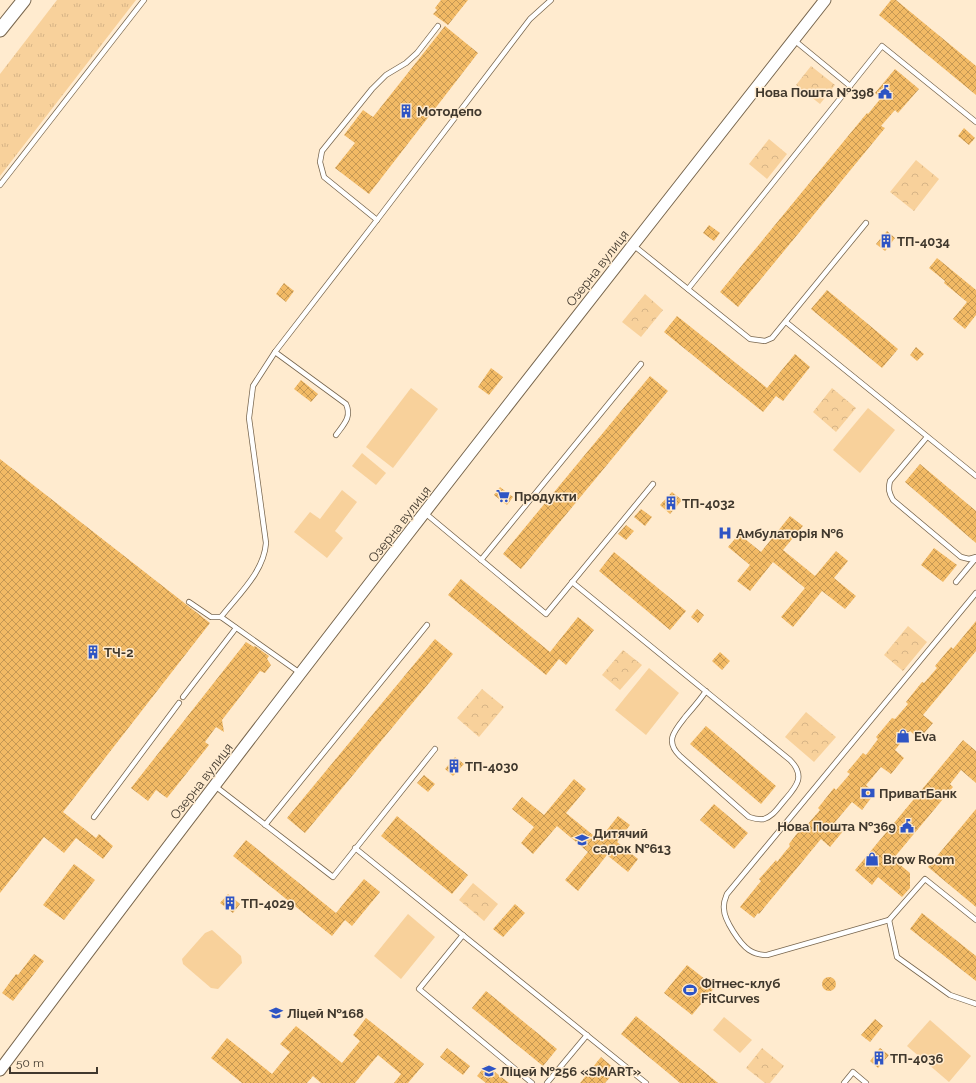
<svg xmlns="http://www.w3.org/2000/svg" width="976" height="1083" font-family="Raleway,sans-serif">
<style>
.grass{fill:url(#grass-tufts)}
.forest{fill:url(#forest-crowns)}
.garden{fill:#f8d19b}
.building{fill:url(#building-cross-hatch)}
.lines{fill:none;stroke-linecap:round;stroke-linejoin:round}
.service-casing{stroke:#78664e;stroke-width:6}
.tertiary-casing{stroke:#78664e;stroke-width:13}
.secondary-casing{stroke:#78664e;stroke-width:15}
.service{stroke:#fff;stroke-width:4.5}
.tertiary{stroke:#fff;stroke-width:11}
.secondary{stroke:#fff;stroke-width:13}
.labels{text-anchor:middle;stroke-width:3;stroke-linejoin:round;paint-order:stroke}
.poi-label{font-size:13px;font-weight:bold;fill:#40382d;stroke:#ffebcf;text-anchor:start}
.street-label{font-size:13px;fill:#40382d;stroke:#ffebcf}
</style>
<defs>
<pattern id="grass-tufts" width="24" height="20" patternUnits="userSpaceOnUse"><rect width="24" height="20" fill="#f8d19b"/><path d="M3 7l-1-3M5 7V3M7 7l1-3M15 17l-1-3M17 17v-4M19 17l1-3" fill="none" stroke="#d6b486"/></pattern>
<pattern id="forest-crowns" width="20" height="18" patternUnits="userSpaceOnUse"><rect width="20" height="18" fill="#f8d19b"/><path d="M2 6a3 3 0 1 1 6 0M12 15a3 3 0 1 1 6 0" fill="none" stroke="#d6b486"/></pattern>
<pattern id="building-cross-hatch" width="8" height="8" patternUnits="userSpaceOnUse"><rect width="8" height="8" fill="#f2ba65"/><path d="M0 0l8 8M0 8l8-8" fill="none" stroke="#c59854"/></pattern>
</defs>
<rect width="100%" height="100%" fill="#ffebcf"/>
<!-- grass -->
<path class="grass" d="M57,0H136L0,176V74Z"/>
<!-- forest -->
<g class="forest">
<path d="M811,66L835,85L820,104L796,85Z"/>
<path d="M769,139L787,154L767,179L749,164Z"/>
<path d="M916,160L939,179L914,211L890,192Z"/>
<path d="M645,294L663,310L641,337L622,322Z"/>
<path d="M832,388L856,408L836,432L813,412Z"/>
<path d="M908,626L927,642L903,671L884,655Z"/>
<path d="M623,650L642,665L620,690L602,675Z"/>
<path d="M482,689L504,707L479,737L457,718Z"/>
<path d="M806,712L836,737L814,762L785,737Z"/>
<path d="M473,883L498,904L484,921L459,900Z"/>
<path d="M762,1048L784,1066L770,1083H765L746,1068Z"/>
</g>
<!-- garden -->
<g class="garden">
<path d="M411,388L438,409L393,468L366,447Z"/>
<path d="M868,408L895,430L860,473L833,450Z"/>
<path d="M362,453L386,473L376,485L352,466Z"/>
<path d="M342,490L357,502L335,531L343,538L327,558L294,532L310,512L320,519Z"/>
<path d="M649,668L679,693L646,735L615,710Z"/>
<path d="M408,914L435,937L401,979L374,956Z"/>
<path d="M212,930L241,956L242,963L218,989L211,988L183,964L182,959L205,933Z"/>
<path d="M724,1017L752,1040L740,1053L713,1030Z"/>
<path d="M930,1020L971,1056L949,1082L907,1046Z"/>
</g>
<!-- building -->
<g class="building">
<path d="M441,0H468L448,25L433,14L437,10L435,8Z"/>
<path d="M891,0H896L976,66V95L879,15Z"/>
<path d="M445,26L478,53L369,194L335,168L355,143L344,135L363,110L373,117Z"/>
<path d="M895,69L919,89L898,113L895,110L881,126L885,128L738,307L720,292L867,113L868,114L881,98L875,93Z"/>
<path d="M964,128L975,138L969,145L958,136Z"/>
<path d="M709,225L720,233L714,241L703,233Z"/>
<path d="M887,231L895,238L885,251L876,244Z"/>
<path d="M937,258L976,290V315L965,329L953,319L967,302L944,283L945,281L929,268Z"/>
<path d="M284,283L294,291L286,302L276,294Z"/>
<path d="M827,290L898,349L882,368L811,309Z"/>
<path d="M677,316L767,388L795,354L810,367L783,401L776,396L763,412L664,332Z"/>
<path d="M916,347L924,354L917,361L910,355Z"/>
<path d="M491,368L503,377L489,395L478,387Z"/>
<path d="M650,376L668,391L521,569L503,554Z"/>
<path d="M301,380L318,394L311,402L294,389Z"/>
<path d="M0,459L210,623L63,812L96,838L99,834L113,846L103,859L76,838L64,853L44,837L0,893Z"/>
<path d="M920,464L976,511V543L905,482Z"/>
<path d="M500,487L513,497L507,505L494,495Z"/>
<path d="M672,492L682,500L670,514L660,505Z"/>
<path d="M641,509L652,517L645,526L634,517Z"/>
<path d="M790,516L803,526L783,550L815,576L836,551L848,561L834,578L856,596L845,609L822,591L793,627L781,617L805,588L773,562L750,591L737,581L750,565L728,547L739,534L761,552Z"/>
<path d="M626,525L634,531L626,540L618,534Z"/>
<path d="M934,548L957,565L943,582L921,565Z"/>
<path d="M614,552L686,611L670,630L599,571Z"/>
<path d="M461,579L550,652L578,617L594,630L566,665L559,659L546,675L448,595Z"/>
<path d="M697,609L704,615L698,623L691,617Z"/>
<path d="M976,621V651L923,715L933,723L919,739L910,731L895,750L904,758L891,774L881,767L872,778L866,785L875,793L862,810L852,802L835,822L844,830L830,847L821,839L759,914L758,913L754,918L740,907L761,881L759,879L776,860L777,862L784,853L790,846L789,844L805,823L807,825L814,817L820,810L818,808L834,788L836,790L850,774L847,772L863,753L866,755L878,739L876,737L892,718L895,719L908,704L906,702L922,682L924,683L937,668L935,666L951,647L953,649Z"/>
<path d="M435,639L453,654L305,833L287,818Z"/>
<path d="M246,642L254,647L255,646L269,656L267,659L271,665L265,673L260,671L222,720L224,732L216,727L205,742L209,745L167,798L156,790L148,801L131,788Z"/>
<path d="M720,652L730,661L722,670L712,661Z"/>
<path d="M706,726L776,786L761,804L690,744Z"/>
<path d="M963,740L976,751V783L961,770L950,784L953,787L893,859L910,873V888L902,897L878,877L872,885L855,870Z"/>
<path d="M455,757L464,764L453,776L445,769Z"/>
<path d="M424,775L435,784L428,792L417,783Z"/>
<path d="M574,779L586,789L566,813L599,840L618,816L630,825L617,842L638,859L628,872L607,855L578,891L565,880L588,852L557,826L533,854L521,843L534,827L512,809L522,797L544,815Z"/>
<path d="M714,804L748,833L734,849L700,820Z"/>
<path d="M976,809V907L928,867Z"/>
<path d="M397,816L468,875L452,894L381,836Z"/>
<path d="M246,840L336,913L364,879L380,892L352,926L345,920L332,936L233,856Z"/>
<path d="M74,864L95,880L64,920L43,905Z"/>
<path d="M228,894L240,904L233,913L220,903Z"/>
<path d="M515,904L525,913L503,937L493,929Z"/>
<path d="M922,913L976,956V981L910,929Z"/>
<path d="M34,954L44,961L13,1001L2,993L16,974L18,975Z"/>
<path d="M687,965L715,987L692,1015L664,993Z"/>
<circle cx="829" cy="984" r="7"/>
<path d="M486,991L557,1049L543,1066L472,1008Z"/>
<path d="M636,1016L718,1083H680L667,1072L621,1034Z"/>
<path d="M366,1018L424,1064L408,1083H394L401,1074L378,1055L355,1083H321L313,1076L307,1083H242L211,1058L227,1038L272,1074L290,1052L280,1044L296,1026L342,1063L360,1041L353,1035Z"/>
<path d="M875,1019L883,1026L870,1042L861,1035Z"/>
<path d="M447,1048L470,1066L463,1075L440,1057Z"/>
<path d="M880,1048L889,1055L878,1068L870,1061Z"/>
<path d="M601,1057L616,1070L605,1083H580Z"/>
<path d="M486,1065L509,1083H486L477,1076Z"/>
</g>
<g class="lines">
<!-- service casing -->
<g class="service-casing">
<g id="service">
<path d="M794,40L850,86"/>
<path d="M0,185L144,0"/>
<path d="M377,220L324,177L320,162L322,151L372,89L386,75L406,63L417,53L438,26"/>
<path d="M633,245L750,339L765,341L772,338L866,223"/>
<path d="M688,289L882,46L976,122"/>
<path d="M786,322L976,476"/>
<path d="M275,352L346,404C352,417 344,424 336,435"/>
<path d="M927,437L890,481C888,489 889,493 893,500L961,557L969,559L976,557"/>
<path d="M425,513L546,614L653,484"/>
<path d="M481,560L641,364"/>
<path d="M572,582L790,760C807,777 795,788 783,802C777,809 773,816 764,819C759,820 755,819 749,817L680,756C664,741 675,730 686,716C693,708 700,700 706,691"/>
<path d="M956,582L976,558"/>
<path d="M976,593L727,894C725,899 723,903 724,909C724,920 740,944 749,950C755,954 760,955 767,955L889,920L925,879L976,920"/>
<path d="M189,602L211,617H221L300,673"/>
<path d="M221,617C238,595 264,572 266,543L249,418L253,386L275,352L377,220L530,19L551,0"/>
<path d="M183,697L236,628"/>
<path d="M215,786L333,877L435,749"/>
<path d="M94,817L179,703"/>
<path d="M265,825L427,625"/>
<path d="M355,848L646,1083"/>
<path d="M889,920L897,957L950,995L976,1004"/>
<path d="M463,935L419,989L532,1083"/>
<path d="M547,1083L587,1035"/>
<path d="M844,1083L853,1072L866,1083"/>
</g>
</g>
<!-- tertiary casing -->
<g class="tertiary-casing">
<path id="tertiary" d="M0,1070C269,709 547,354 825,0"/>
</g>
<!-- secondary casing -->
<g class="secondary-casing">
<path id="secondary" d="M0,30L24,0"/>
</g>
<!-- service -->
<use href="#service" class="service"/>
<!-- tertiary -->
<use href="#tertiary" class="tertiary"/>
<!-- secondary -->
<use href="#secondary" class="secondary"/>
</g>
<!-- icons -->
<defs>
<g id="civic-bare" transform="scale(1.08)"><path d="M-.6-6.5H3V-4.5H.6V-3L4-1V1h2V6H-6V1h2V-1L-.6-3ZM-1.2 2.5V6h2.4V2.5Z" fill="#2e54c4" stroke="#ffebcf" stroke-width="2.5" paint-order="stroke"/></g>
<g id="building-bare" transform="scale(1.08)"><path d="M-4-6H4V6H1V3H-1V6H-4ZM-2.5-4.3h1.7v1.8h-1.7ZM.8-4.3h1.7v1.8H.8ZM-2.5-1h1.7V.8h-1.7ZM.8-1h1.7V.8H.8Z" fill="#2e54c4" stroke="#ffebcf" stroke-width="2.5" paint-order="stroke"/></g>
<g id="supermarket-bare" transform="scale(1.08)"><path d="M-6-5.5h2.5l.6 2H6L4.5 2H-2.5L-4.4-4H-6ZM-1.5 3.2a1.3 1.3 0 1 0 .1 0ZM3 3.2a1.3 1.3 0 1 0 .1 0Z" fill="#2e54c4" stroke="#ffebcf" stroke-width="2.5" paint-order="stroke"/></g>
<g id="hospital-bare" transform="scale(1.08)"><path d="M-5-5h3v3.5h4V-5h3V5h-3V1.5h-4V5h-3Z" fill="#2e54c4" stroke="#ffebcf" stroke-width="2.5" paint-order="stroke"/></g>
<g id="shop-bare" transform="scale(1.08)"><path d="M-5-2.5h2.3a2.7 3.5 0 0 1 5.4 0H5L5.5 6h-11ZM-1.5-2.5h3a1.5 2.3 0 0 0-3 0Z" fill="#2e54c4" stroke="#ffebcf" stroke-width="2.5" paint-order="stroke"/></g>
<g id="bank-bare" transform="scale(1.08)"><path d="M-6-4H6V4H-6ZM0-2.3a2.3 2.3 0 1 0 0 4.6a2.3 2.3 0 1 0 0-4.6Z" fill="#2e54c4" stroke="#ffebcf" stroke-width="2.5" paint-order="stroke"/></g>
<g id="school-bare" transform="scale(1.08)"><path d="M0-5L7-2L0 1L-7-2ZM-4 1L0 2.5L4 1V4Q0 6-4 4Z" fill="#2e54c4" stroke="#ffebcf" stroke-width="2.5" paint-order="stroke"/></g>
<g id="stadium-bare" transform="scale(1.08)"><path d="M0-5a6.5 5 0 1 0 0 10a6.5 5 0 1 0 0-10ZM-3.5-1.8h7v3.6h-7Z" fill="#2e54c4" stroke="#ffebcf" stroke-width="2.5" paint-order="stroke"/></g>
</defs>
<g fill-rule="evenodd">
<use href="#civic-bare" x="885" y="92"/>
<use href="#building-bare" x="406" y="111"/>
<use href="#building-bare" x="886" y="241"/>
<use href="#supermarket-bare" x="503" y="496"/>
<use href="#building-bare" x="671" y="503"/>
<use href="#hospital-bare" x="725" y="533"/>
<use href="#building-bare" x="93" y="652"/>
<use href="#shop-bare" x="903" y="736"/>
<use href="#building-bare" x="454" y="766"/>
<use href="#bank-bare" x="868" y="793"/>
<use href="#civic-bare" x="907" y="826"/>
<use href="#school-bare" x="582" y="840"/>
<use href="#shop-bare" x="872" y="859"/>
<use href="#building-bare" x="230" y="903"/>
<use href="#stadium-bare" x="690" y="990"/>
<use href="#school-bare" x="276" y="1013"/>
<use href="#building-bare" x="879" y="1058"/>
<use href="#school-bare" x="489" y="1071"/>
</g>
<g class="labels">
<!-- poi labels -->
<g class="poi-label">
<text x="874" y="97" text-anchor="end">Нова Пошта №398</text>
<text x="417" y="116">Мотодепо</text>
<text x="897" y="246">ТП-4034</text>
<text x="514" y="501">Продукти</text>
<text x="682" y="508">ТП-4032</text>
<text x="736" y="538">Амбулаторія №6</text>
<text x="104" y="657">ТЧ-2</text>
<text x="914" y="741">Eva</text>
<text x="465" y="771">ТП-4030</text>
<text x="879" y="798">ПриватБанк</text>
<text x="896" y="831" text-anchor="end">Нова Пошта №369</text>
<text x="593" y="838">Дитячий<tspan x="593" dy="15">садок №613</tspan></text>
<text x="883" y="864">Brow Room</text>
<text x="241" y="908">ТП-4029</text>
<text x="701" y="988">Фітнес-клуб<tspan x="701" dy="15">FitCurves</tspan></text>
<text x="287" y="1018">Ліцей №168</text>
<text x="890" y="1063">ТП-4036</text>
<text x="500" y="1076">Ліцей №256 «SMART»</text>
</g>
<!-- street labels -->
<g class="street-label">
<text transform="translate(597 268) rotate(-52)" y="5">Озерна вулиця</text>
<text transform="translate(399 524) rotate(-52)" y="5">Озерна вулиця</text>
<text transform="translate(201 781) rotate(-52)" y="5">Озерна вулиця</text>
</g>
</g>
<!-- scale -->
<path d="M10 1067v6h87v-6" fill="none" stroke="#40382d" stroke-width="2"/>
<text x="16" y="1067" font-size="12" fill="#40382d" stroke="#ffebcf" stroke-width="3" paint-order="stroke">50 m</text>
</svg>
